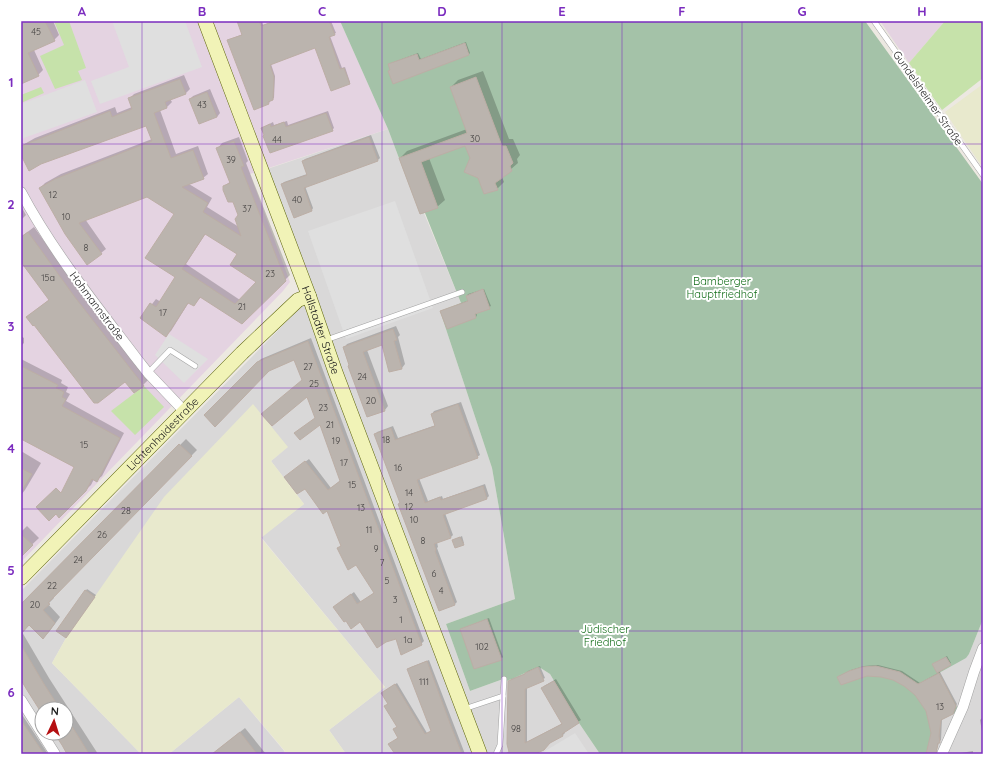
<svg xmlns="http://www.w3.org/2000/svg" width="1004" height="775" font-family="Quicksand,sans-serif">
<style>
.residential{fill:#d9d8d8;fill-rule:evenodd}
.industrial{fill:#e4d3e1}
.farmland{fill:#e8e9cd}
.grass{fill:#c6e2aa}
.cemetery{fill:#a4c2a8}
.parking{fill:#dfdfdf}
.shadow{fill:#0003;fill-rule:evenodd}
.building{fill:#bbb4ae;stroke:#bcaea5;fill-rule:evenodd}
.lines{fill:none;stroke-linecap:round;stroke-linejoin:round}
.lane-casing{stroke:#a2a2a2;stroke-width:6}
.street-casing{stroke:#a2a2a2;stroke-width:11}
.secondary-casing{stroke:#5e660d;stroke-width:15}
.lane{stroke:#fff;stroke-width:5}
.street{stroke:#fff;stroke-width:10}
.secondary{stroke:#f1f3b7;stroke-width:14}
.grid{fill:none;stroke:#7b2cbf;stroke-width:1;stroke-opacity:0.55}
.labels{text-anchor:middle;stroke-width:4;stroke-linejoin:round;paint-order:stroke}
.number-label{font-size:9px;fill:#434140}
.street-label{font-size:11px;fill:#1b1b1b;stroke:#fff}
.park-label{font-size:11px;fill:#146e1a;stroke:#fff}
.neatline{fill:none;stroke:#7b2cbf;stroke-width:1.5}
.grid-label{font-size:13px;text-anchor:middle;font-weight:bold;fill:#7b2cbf}
</style>
<rect width="100%" height="100%" fill="#ece8e1"/>
<!-- residential -->
<g class="residential">
<path d="M388,129L420,214L424,213L461,303L440,311L492,468L515,599L446,624L470,691L506,678L508,681L539,667L550,674L579,723L600,754H346L329,730L385,687L261,537L304,504L271,461L288,447L95,597L66,638L52,663L141,754H21V591L305,303L255,173ZM42,709H66V733H42Z"/>
<path d="M983,619V754H936L938,749L937,722L959,711L939,673L969,654Z"/>
<path d="M239,697L285,752L282,754H169Z"/>
</g>
<!-- industrial -->
<g class="industrial">
<path d="M21,21H340L388,129L250,174L290,282L283,291L21,562Z"/>
<path d="M880,21H945L909,63Z"/>
</g>
<!-- farmland -->
<g class="farmland">
<path d="M983,84V168L945,112Z"/>
<path d="M253,404L288,447L271,461L304,504L261,538L385,687L329,730L346,754H282L285,751L239,697L169,754H141L52,663L66,638L164,497Z"/>
</g>
<!-- grass -->
<g class="grass">
<path d="M54,21H69L86,68L78,71L82,80L55,89L40,56L64,45Z"/>
<path d="M945,21H981L983,25V78L942,110L909,63Z"/>
<path d="M41,87L44,93L21,103V95Z"/>
<path d="M144,386L164,407L135,435L111,411Z"/>
</g>
<!-- cemetery -->
<path class="cemetery" d="M340,21H865L983,184V619L969,654L966,658L939,673L959,711L937,722L939,736L936,754H600L579,723L550,674L539,667L507,681L506,678L470,691L446,624L515,599L492,468L440,311L461,303L425,213L420,214L388,129Z"/>
<!-- parking -->
<g class="parking">
<path d="M112,21H185L202,67L100,104L91,81L129,67Z"/>
<path d="M85,80L97,112L21,139V104Z"/>
<path d="M395,201L433,308L346,339L308,231Z"/>
<path d="M169,334L208,359L184,383L155,355Z"/>
<path d="M575,733L589,754H540Z"/>
</g>
<!-- shadow -->
<g class="shadow">
<path d="M21,21H53L59,35L54,40L34,50L43,70L38,75L21,82Z"/>
<path d="M239,21H261L263,25L275,21H331L336,33L330,36L342,68L345,67L350,82L349,83L316,47L271,64L275,76L274,98L269,100L270,102L269,103L228,40L243,34Z"/>
<path d="M466,42L470,53L469,54L390,70L391,63L418,53L421,59Z"/>
<path d="M483,71L509,139H513L520,155L517,159L518,163L502,177L504,182L497,189L471,158L466,145L429,158L445,200L437,207L400,158L407,151L467,129L451,87L458,80Z"/>
<path d="M184,75L190,89L185,94L170,99L172,102L167,107L160,110L176,154L198,146L208,174L203,178L189,184L212,198L207,207L239,227V215L233,200L229,202L223,187L231,181L218,148L222,143L239,137L248,161L246,163L290,275L242,323L201,297L194,305L189,302L171,331L166,335L141,318L156,299L161,302L177,277L176,214L147,195L85,219L106,249L101,253L40,188L45,183L61,174L152,139L147,124L21,153V146L35,138L115,107L117,113L132,107L129,99L134,94ZM206,233L238,254L258,281L240,300L186,264Z"/>
<path d="M210,89L220,113L217,117L190,99L193,96Z"/>
<path d="M328,111L334,128L332,130L265,135L262,128L273,122L274,125L287,121L288,125Z"/>
<path d="M371,135L380,158L378,160L305,186L313,208L312,210L282,184L284,182L307,174L303,161L305,159Z"/>
<path d="M21,206L26,215L21,220Z"/>
<path d="M34,227L79,290L148,380L143,385L125,381L96,403L34,323L27,317L50,299L21,260V237Z"/>
<path d="M484,289L491,306L476,313L477,315L476,317L442,311L469,300L467,296L468,294Z"/>
<path d="M396,326L400,335L398,337L405,364L402,368L390,371L382,344L367,350L388,406L385,410L368,416L344,348L347,344Z"/>
<path d="M21,336L24,338V343L21,346Z"/>
<path d="M311,338L424,641L421,644L397,638L360,621L334,607L354,592L361,602L375,592L356,563L338,549L342,545L327,510L305,487L289,474L309,459L331,488L341,480L295,359L268,370L205,415L261,359Z"/>
<path d="M21,359L62,380L61,383L68,387L66,392L70,394L66,401L124,433L102,476L97,480L94,479L91,485L59,516L75,467L21,438Z"/>
<path d="M461,402L480,455L477,457L419,478L428,501L442,496L443,499L485,484L489,496L487,498L445,513L453,535L451,537L437,542L438,547L437,548L457,602L455,604L399,504L400,502L375,435L377,432L393,426L398,438L436,425L432,414L434,411Z"/>
<path d="M186,439L197,450L53,596L54,598L48,604L60,617L49,632L43,638L29,624L22,632L49,678L98,754H69L55,733H66V709H42V712L21,679V606Z"/>
<path d="M21,451L41,463L25,490L21,495Z"/>
<path d="M27,526L39,538L21,555V532Z"/>
<path d="M462,536L464,543L463,544L454,540Z"/>
<path d="M87,589L96,595L66,637L58,631Z"/>
<path d="M489,618L503,657L501,659L461,629Z"/>
<path d="M947,656L951,663L939,670L957,704L954,712L942,719L941,740L939,742L936,754H927L932,733L927,711L916,694L905,685L894,679L881,676H839L851,670L864,666L878,665L902,671L920,683L938,673L934,664Z"/>
<path d="M429,660L465,754H396L390,744L399,737L398,727L385,691L397,683L427,733L432,731L408,669L411,667Z"/>
<path d="M540,666L545,678L527,687V742L563,723L544,686L556,679L581,720L564,731L565,733L563,735L549,742L535,754H510L509,682L511,679L526,673L528,671Z"/>
<path d="M21,713L48,754H21Z"/>
<path d="M982,718H983V737L980,720Z"/>
<path d="M245,728L266,754H213L216,751Z"/>
<path d="M973,751V754H960L961,753Z"/>
</g>
<!-- building -->
<g class="building">
<path d="M21,21H45L55,41L28,53L39,76L21,84Z"/>
<path d="M237,21H259L261,26L275,21H329L335,35L329,37L340,69L344,68L350,84L331,91L315,48L270,65L274,77L273,100L268,102L269,104L254,110L227,40L242,35Z"/>
<path d="M465,43L469,55L393,84L388,71L390,70L388,64L417,54L419,60Z"/>
<path d="M476,77L502,146H506L513,163L510,166L512,171L495,183L498,190L484,194L478,178L464,172L470,158L465,146L421,162L438,208L420,214L399,158L467,133L450,87Z"/>
<path d="M180,79L186,94L165,102L167,108L154,113L171,158L193,150L204,179L182,187L208,203L203,212L241,236L235,219L238,215L233,202H228L223,190V186L230,183L216,148L234,141L244,166L241,167L286,281L242,324L200,297L194,306L188,303L166,337L140,318L150,303L156,307L175,277L145,258L174,214L147,197L79,223L102,254L87,265L65,234L39,188L55,179L152,141L146,126L41,164L29,171L21,155V146L110,111L112,117L132,109L128,98ZM205,234L237,254L230,265L256,282L235,304L182,269Z"/>
<path d="M207,92L217,117L199,124L189,99Z"/>
<path d="M326,113L333,131L270,153L263,136L264,135L261,128L270,124L271,127L284,122L286,127Z"/>
<path d="M369,137L378,161L304,188L312,211L294,218L281,184L307,175L302,161Z"/>
<path d="M28,232L74,296L144,386L134,393L125,382L98,403H94L34,325L33,326L26,317L49,300L21,262V237Z"/>
<path d="M483,289L490,309L475,314L476,318L447,329L440,311L468,301L466,296Z"/>
<path d="M393,329L397,340L394,341L402,369L389,372L382,345L363,352L385,411L367,417L348,366L349,365L343,347Z"/>
<path d="M308,341L422,645L401,655L396,639L386,642L377,648L360,622L351,629L346,621L344,622L333,607L351,594L357,604L374,593L356,565L348,570L337,548L341,546L327,511L323,514L305,489L297,494L284,477L305,461L328,490L340,481L320,425L300,440L294,433L315,418L307,397L272,426L261,414L302,380L294,360L269,371L215,427L204,415L257,362Z"/>
<path d="M21,366L58,385L56,388L64,392L62,397L66,399L62,406L120,438L97,482L92,479L86,491L59,518L56,514L49,521L36,507L56,488L61,493L74,467L21,439Z"/>
<path d="M458,404L478,458L417,480L425,503L440,497L441,500L483,486L487,499L443,515L451,538L434,544L436,550L435,551L455,605L439,611L398,504L400,503L374,434L391,428L395,440L435,426L431,414Z"/>
<path d="M179,444L192,456L48,603L50,604L43,610L55,623L43,639L29,625L21,634V604Z"/>
<path d="M21,468L32,474L21,492Z"/>
<path d="M21,534L33,545L21,557Z"/>
<path d="M460,537L464,545L455,548L452,540Z"/>
<path d="M85,590L95,597L66,638L56,631Z"/>
<path d="M487,619L502,660L474,669L460,629Z"/>
<path d="M21,645L44,684L60,709H39L27,690L21,680Z"/>
<path d="M946,657L951,665L937,673L932,664Z"/>
<path d="M427,661L451,726L462,754H395L388,744L398,738L393,729L397,727L384,706L388,704L381,693L395,684L425,734L431,731L407,669Z"/>
<path d="M876,666L900,672L918,684L939,673L956,706L953,714L941,720L939,736L940,743H938L936,754H926L931,733L926,711L915,695L904,686L893,680L881,677L867,676L841,685L837,677L849,671L862,667Z"/>
<path d="M538,667L544,681L525,689V743L562,724L541,688L554,681L579,723L562,734L563,736L550,743L544,750L535,754H505L509,752L507,744L508,681L525,674V673Z"/>
<path d="M66,717L83,744L89,754H67L62,745L54,733H66Z"/>
<path d="M21,720L44,754H21Z"/>
<path d="M240,732L257,754H212Z"/>
</g>
<g class="lines">
<!-- lane casing -->
<g class="lane-casing">
<g id="lane">
<path d="M874,21L983,175"/>
<path d="M326,340L462,292"/>
<path d="M148,373L170,350L195,366"/>
<path d="M464,709L503,696"/>
<path d="M496,754L500,745L504,679"/>
</g>
</g>
<!-- street casing -->
<g class="street-casing">
<g id="street">
<path d="M21,192C53,252 96,305 137,359L148,373L185,412"/>
<path d="M21,700L55,754"/>
<path d="M942,754L963,707L974,672L983,648"/>
</g>
</g>
<!-- secondary casing -->
<g class="secondary-casing">
<g id="secondary">
<path id="s1" d="M205,21L309,296L335,371L480,754"/>
<path id="s2" d="M21,578L242,353L298,300L309,296"/>
</g>
</g>
<!-- lane -->
<use href="#lane" class="lane"/>
<!-- street -->
<use href="#street" class="street"/>
<!-- secondary -->
<use href="#secondary" class="secondary"/>
</g>
<!-- grid -->
<path class="grid" d="M142,21V754M262,21V754M382,21V754M502,21V754M622,21V754M742,21V754M862,21V754M21,144H983M21,266H983M21,388H983M21,509H983M21,631H983"/>
<g class="labels">
<!-- number labels -->
<g class="number-label">
<text x="36" y="35">45</text>
<text x="202" y="108">43</text>
<text x="475" y="142">30</text>
<text x="277" y="143">44</text>
<text x="231" y="163">39</text>
<text x="53" y="198">12</text>
<text x="297" y="203">40</text>
<text x="247" y="212">37</text>
<text x="66" y="220">10</text>
<text x="86" y="251">8</text>
<text x="270" y="277">23</text>
<text x="48" y="281">15a</text>
<text x="242" y="310">21</text>
<text x="163" y="316">17</text>
<text x="308" y="370">27</text>
<text x="362" y="380">24</text>
<text x="314" y="387">25</text>
<text x="371" y="404">20</text>
<text x="323" y="411">23</text>
<text x="330" y="428">21</text>
<text x="386" y="443">18</text>
<text x="336" y="444">19</text>
<text x="84" y="448">15</text>
<text x="344" y="466">17</text>
<text x="398" y="471">16</text>
<text x="352" y="488">15</text>
<text x="409" y="496">14</text>
<text x="409" y="510">12</text>
<text x="361" y="511">13</text>
<text x="126" y="514">28</text>
<text x="414" y="523">10</text>
<text x="369" y="533">11</text>
<text x="102" y="538">26</text>
<text x="423" y="544">8</text>
<text x="376" y="552">9</text>
<text x="78" y="563">24</text>
<text x="382" y="566">7</text>
<text x="434" y="577">6</text>
<text x="387" y="584">5</text>
<text x="52" y="589">22</text>
<text x="441" y="594">4</text>
<text x="395" y="603">3</text>
<text x="35" y="608">20</text>
<text x="401" y="623">1</text>
<text x="408" y="643">1a</text>
<text x="482" y="650">102</text>
<text x="424" y="685">111</text>
<text x="940" y="710">13</text>
<text x="516" y="732">98</text>
</g>
<!-- street labels -->
<g class="street-label">
<text transform="translate(928 98) rotate(55)" y="4">Gundelsheimer Straße</text>
<text transform="translate(97 306) rotate(53)" y="4">Hohmannstraße</text>
<text dy="4" stroke="none"><textPath href="#s1" startOffset="330">Hallstadter Straße</textPath></text>
<text dy="4" stroke="none"><textPath href="#s2" startOffset="202">Lichtenhaidestraße</textPath></text>
</g>
<!-- park labels -->
<g class="park-label">
<text x="722" y="285">Bamberger<tspan x="722" dy="13">Hauptfriedhof</tspan></text>
<text x="605" y="633">Jüdischer<tspan x="605" dy="13">Friedhof</tspan></text>
</g>
</g>
<!-- border -->
<rect width="1004" height="775" fill="none" stroke="#ffffff" stroke-width="44"/>
<!-- north arrow -->
<g transform="translate(54 721) rotate(4)"><circle r="19" fill="#ffffff" stroke="#a4a4a4"/>
<path d="M0-3L7 15L0 10L-7 15Z" fill="#b51012"/>
<text y="-6" font-size="11" font-weight="bold" text-anchor="middle" fill="#1b1b1b">N</text>
</g>
<rect x="22" y="22" width="960" height="731" class="neatline"/>
<g class="grid-label">
<text x="82" y="16">A</text>
<text x="202" y="16">B</text>
<text x="322" y="16">C</text>
<text x="442" y="16">D</text>
<text x="562" y="16">E</text>
<text x="682" y="16">F</text>
<text x="802" y="16">G</text>
<text x="922" y="16">H</text>
<text x="11" y="87">1</text>
<text x="11" y="209">2</text>
<text x="11" y="331">3</text>
<text x="11" y="453">4</text>
<text x="11" y="575">5</text>
<text x="11" y="697">6</text>
</g>
</svg>
